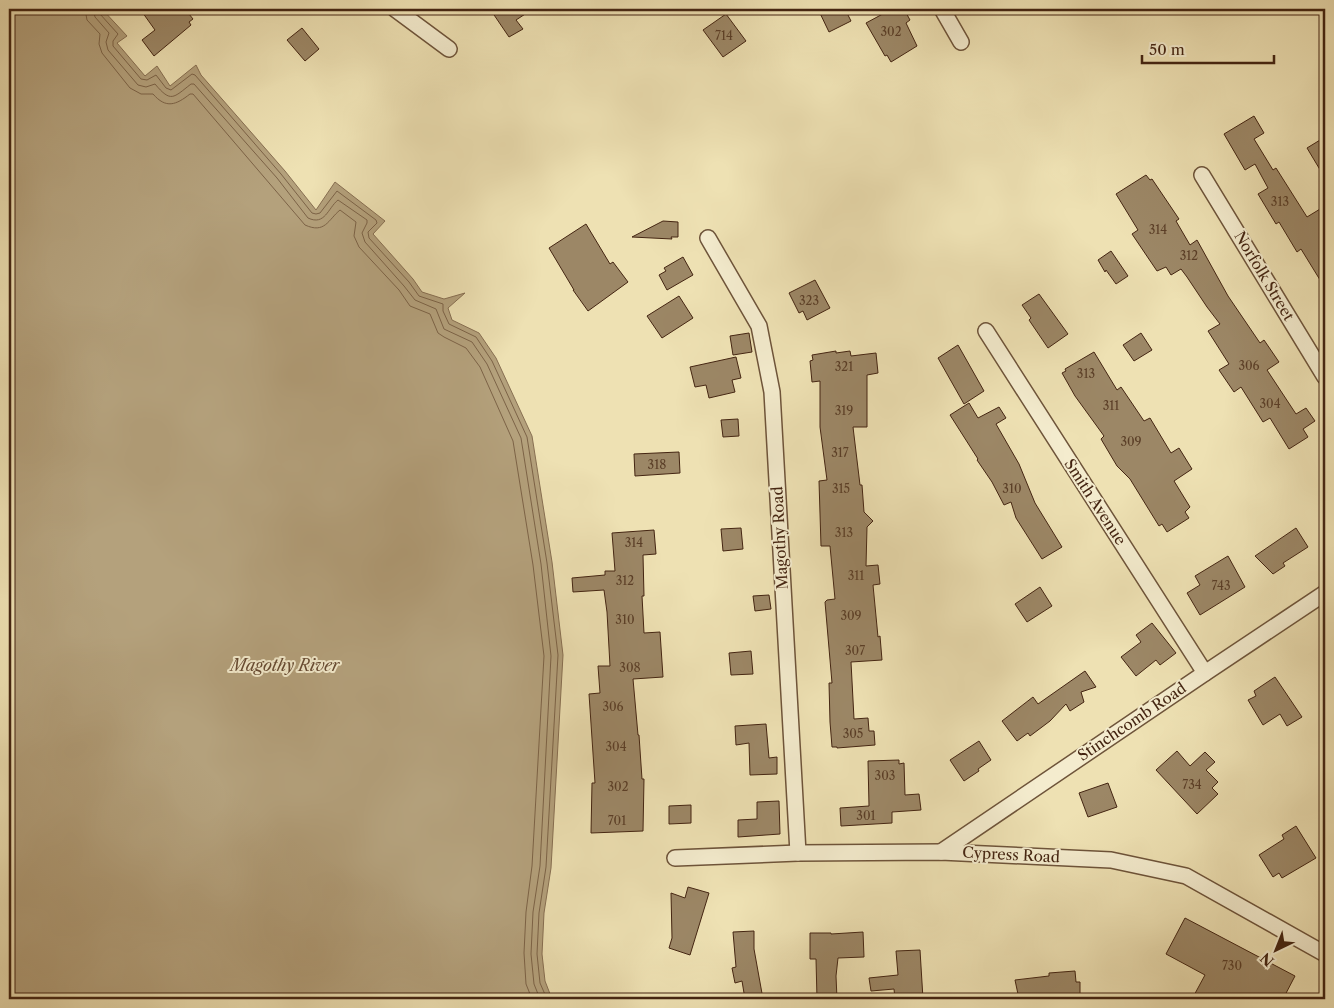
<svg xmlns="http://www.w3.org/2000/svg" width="1334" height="1008" font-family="'Libre Caslon Text',serif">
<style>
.water{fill:#b4a17c;stroke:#876f52}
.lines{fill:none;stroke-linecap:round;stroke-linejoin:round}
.shore{stroke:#7c6347;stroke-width:1}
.building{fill:#9c8766;stroke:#442512}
.street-casing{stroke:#6e543a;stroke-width:18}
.street{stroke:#f4ecce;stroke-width:15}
.labels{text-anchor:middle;stroke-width:4;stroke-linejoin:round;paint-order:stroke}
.number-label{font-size:12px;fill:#5a3e27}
.street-label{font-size:15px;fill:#442512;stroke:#f4ecce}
.water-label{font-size:16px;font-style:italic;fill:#664a32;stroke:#f4ecce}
</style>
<rect width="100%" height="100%" fill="#eee1b3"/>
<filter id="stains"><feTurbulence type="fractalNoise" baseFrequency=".004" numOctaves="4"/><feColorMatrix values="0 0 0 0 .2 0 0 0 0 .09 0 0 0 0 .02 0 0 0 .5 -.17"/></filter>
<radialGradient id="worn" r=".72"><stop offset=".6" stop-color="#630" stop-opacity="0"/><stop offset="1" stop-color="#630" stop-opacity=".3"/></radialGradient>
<!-- water -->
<path class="water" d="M9,9H102L127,36L117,43L145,76L157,66L170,86L196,65L201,75L285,171L316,210L335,182L385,221L373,234L413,279L422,292L444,299L465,293L448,308L452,320L479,333L496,358L532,436L552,562L563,655L551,868L544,913L542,954L545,981L552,999H9Z"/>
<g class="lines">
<!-- shore -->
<g class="shore">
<path d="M85,9L87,20L100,34L99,44L102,53L130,88L141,94H153C166,109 176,105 190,94H193L305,225C325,234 328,220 340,210L356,222L354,236L359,247L399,290L410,306L430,314L438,333L444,337L466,348L480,367L513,441L533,565L544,656L532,866L526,912L524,953L526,984L532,999"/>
<path d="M93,9L95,17L109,33L106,42L108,50L138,85L146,87L155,84C171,103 173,98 191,84H194L277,178L308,218C325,226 328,208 338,200L367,220V223L362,233L365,242L404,286L415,300L436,309L444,329L472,342L487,364L521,438L541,564L551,656L540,866L533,912L531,954L534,984L540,999"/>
<path d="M99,9L100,14L118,34L113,41V46L141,79L147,80L156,75L166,88L171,90L192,74L195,75L281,174L312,213L316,214L320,213L337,191L376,220L377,223L368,232L369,238L409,282L419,296L443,304V311L449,324L476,337L492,361L527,437L547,563L558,655L546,867L539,913L537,954L540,983L547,999"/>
</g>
</g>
<!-- building -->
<g class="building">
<path d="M140,9H185L193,19L189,22L191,25L154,56L142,40L155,30Z"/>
<path d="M490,9H533L516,20L523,29L509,37Z"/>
<path d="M818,9H845L851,21L829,32Z"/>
<path d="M892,9H904L910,20L906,23L917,46L891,62L887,55L885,56L866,23Z"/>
<path d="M726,14L746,41L723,57L703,30Z"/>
<path d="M302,28L319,49L305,61L287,40Z"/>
<path d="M1254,116L1264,133L1254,139L1273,170L1276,168L1307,217L1325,206V288L1301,249L1297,252L1279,222L1276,224L1258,194L1268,188L1255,164L1245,170L1224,134Z"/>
<path d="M1325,137V178L1307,148Z"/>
<path d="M1146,175L1150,180L1152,179L1179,219L1176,221L1190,245L1197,240L1228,296L1260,343L1264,340L1279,362L1267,370L1296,414L1306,408L1315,421L1303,429L1308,437L1289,449L1270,418L1263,422L1241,387L1234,392L1219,370L1229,364L1208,331L1220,324L1207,307L1187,277L1181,269L1171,275L1166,267L1157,271L1132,234L1138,230L1116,194Z"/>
<path d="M663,221L678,222V237H671L672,239L632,237Z"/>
<path d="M586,224L610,264L613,262L628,282L588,311L573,290H574L549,248Z"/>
<path d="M1111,251L1128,276L1116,284L1106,270L1105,272L1098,260Z"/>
<path d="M683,257L693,275L667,290L659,275L666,271L664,268Z"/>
<path d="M815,280L830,308L807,320L803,311L799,313L789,293Z"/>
<path d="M1039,294L1068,334L1048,348L1029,320L1031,318L1022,305Z"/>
<path d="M679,296L693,318L662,338L647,316Z"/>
<path d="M749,333L752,352L733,355L730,336Z"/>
<path d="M1141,333L1152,350L1134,361L1123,345Z"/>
<path d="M958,345L984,391L964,404L938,358Z"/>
<path d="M836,351V353L850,351L851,356L876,353L878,373L867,375V427H853L860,485H862L864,512L873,521L867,527L866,566L878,565L880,584L873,585L878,637L880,636L882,660L851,662L854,719L868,718L869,731H874L875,745L837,748V747H832L830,722L829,683H832L825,602L827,600L835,599L830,546H821L819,481L827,480L820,427V381L812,382L810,361L813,360L812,355Z"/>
<path d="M1094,352L1117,390L1121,387L1144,421L1150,418L1171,453L1179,448L1192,469L1174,481L1190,507L1185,512L1189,518L1167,532L1162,524L1159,526L1130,479L1117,466L1101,439L1104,436L1075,396L1062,373L1066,371L1065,369Z"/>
<path d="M736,357L741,378L732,380L735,392L709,398L706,385L695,387L690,367Z"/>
<path d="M969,403L978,418L999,407L1006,418L996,424L1019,464L1035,503L1062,547L1042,559L1016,518L1011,502L1004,505L992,482L977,460L978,459L950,415Z"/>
<path d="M738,419L739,436L723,437L721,420Z"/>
<path d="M679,452L680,473L635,476L634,454Z"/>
<path d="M741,528L743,549L723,551L721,529Z"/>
<path d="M1296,528L1308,547L1283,563L1285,566L1273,574L1255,556Z"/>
<path d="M654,530L656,554L643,555L644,596H642L644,633L660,632L663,677L633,679L638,735H639L642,779H644L643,831L591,833L592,783H595L589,694L600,693L598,666H610L607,612L604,590L573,592L572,578L605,575V571H615L612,533Z"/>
<path d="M1228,556L1245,587L1200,615L1187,593L1200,585L1195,576Z"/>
<path d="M1040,587L1052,606L1027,622L1015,604Z"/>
<path d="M769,595L771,609L755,611L753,596Z"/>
<path d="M1152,623L1176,653L1160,665L1156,660L1136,676L1121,657L1141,642L1136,635Z"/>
<path d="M751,651L753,674L731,675L729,653Z"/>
<path d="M1085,671L1096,687L1081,692L1084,702L1070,711L1066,704L1050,721L1030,736L1028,733L1017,741L1002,721L1033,697L1038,704Z"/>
<path d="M1275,677L1302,717L1287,726L1280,714L1263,725L1248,700L1256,696L1254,691Z"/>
<path d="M766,724L769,758L777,757V774L750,775L749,743L736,745L735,726Z"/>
<path d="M979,741L991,760L978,769L979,771L964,781L950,760Z"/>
<path d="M1177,751L1190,766L1205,752L1215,762L1206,770L1218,782L1212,788L1218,794L1197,814L1156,770Z"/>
<path d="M899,760V764L904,763L905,795L919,794L921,810L892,812V823L841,826L840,808L869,806L868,761Z"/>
<path d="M1108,783L1117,807L1088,817L1079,793Z"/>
<path d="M779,801L780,834L738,837V820L757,819V802Z"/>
<path d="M691,805V823L669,824V806Z"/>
<path d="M1296,826L1316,858L1282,878L1279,873L1273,877L1259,855L1284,839L1282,835Z"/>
<path d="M688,887L709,893L690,955L669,948L672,938L671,893L685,898Z"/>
<path d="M1185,918L1295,976L1283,999H1192L1205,975L1166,954Z"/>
<path d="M754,931V949L763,999H745L742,981L735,983L732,968L736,967L733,932Z"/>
<path d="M863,932L864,957L838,958L836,976L837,999H817L816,959H810V933H831V934Z"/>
<path d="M920,950L923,999H895L894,989L871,991L869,978L898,975L896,951Z"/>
<path d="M1075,971L1076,982H1080V996L1019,999L1015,980L1049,976V973Z"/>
</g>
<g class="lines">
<!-- street casing -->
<g class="street-casing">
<g id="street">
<path d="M395,9L449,49"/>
<path d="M942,9L961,42"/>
<path d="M1202,175L1325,377"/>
<path d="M708,238L759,326L772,392L798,853"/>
<path d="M986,331L1205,673"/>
<path d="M941,852L1205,673L1325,593"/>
<path d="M675,858L798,853L941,852L1111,860L1186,876L1325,954"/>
</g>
</g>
<!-- street -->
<use href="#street" class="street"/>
</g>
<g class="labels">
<!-- number labels -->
<g class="number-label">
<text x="891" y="36">302</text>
<text x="724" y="40">714</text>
<text x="1280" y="206">313</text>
<text x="1158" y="234">314</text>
<text x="1189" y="260">312</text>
<text x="809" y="305">323</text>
<text x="1249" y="370">306</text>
<text x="844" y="371">321</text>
<text x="1086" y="378">313</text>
<text x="1270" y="408">304</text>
<text x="1111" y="410">311</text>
<text x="844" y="415">319</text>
<text x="1131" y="446">309</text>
<text x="840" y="457">317</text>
<text x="657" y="469">318</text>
<text x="841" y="493">315</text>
<text x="1012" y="493">310</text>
<text x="844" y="537">313</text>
<text x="634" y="547">314</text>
<text x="856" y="580">311</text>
<text x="625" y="585">312</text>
<text x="1221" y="590">743</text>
<text x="851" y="620">309</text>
<text x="625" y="624">310</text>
<text x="855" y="655">307</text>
<text x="630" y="672">308</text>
<text x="613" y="711">306</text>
<text x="853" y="738">305</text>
<text x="616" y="751">304</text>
<text x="885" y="780">303</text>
<text x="1192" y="789">734</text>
<text x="618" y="791">302</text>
<text x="866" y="820">301</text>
<text x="617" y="825">701</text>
<text x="1232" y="970">730</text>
</g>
<!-- street labels -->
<g class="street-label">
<text transform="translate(1264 276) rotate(59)" y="5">Norfolk Street</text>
<text transform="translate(1095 502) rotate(57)" y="5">Smith Avenue</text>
<text transform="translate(780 538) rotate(-93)" y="5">Magothy Road</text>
<text transform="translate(1132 722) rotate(-34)" y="5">Stinchcomb Road</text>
<text transform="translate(1011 855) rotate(3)" y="5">Cypress Road</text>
</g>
<!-- water labels -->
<g class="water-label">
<text x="285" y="671">Magothy River</text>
</g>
</g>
<!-- margin -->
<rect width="1334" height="1008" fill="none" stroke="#eee1b3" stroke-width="30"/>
<rect x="10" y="10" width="1314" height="988" fill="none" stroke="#442512" stroke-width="2.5"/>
<rect x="15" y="15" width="1304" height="978" fill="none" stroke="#442512"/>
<!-- north arrow -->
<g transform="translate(1276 950) rotate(223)" stroke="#f4ecce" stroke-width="4" paint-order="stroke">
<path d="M0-4L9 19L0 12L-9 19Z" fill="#442512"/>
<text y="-8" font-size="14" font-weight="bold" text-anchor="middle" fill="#442512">N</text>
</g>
<!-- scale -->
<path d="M1142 55v8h132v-8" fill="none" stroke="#442512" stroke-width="2.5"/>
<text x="1149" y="55" font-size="15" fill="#442512" stroke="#f4ecce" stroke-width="4" paint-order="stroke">50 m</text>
<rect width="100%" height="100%" filter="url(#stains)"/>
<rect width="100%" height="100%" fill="url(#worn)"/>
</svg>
